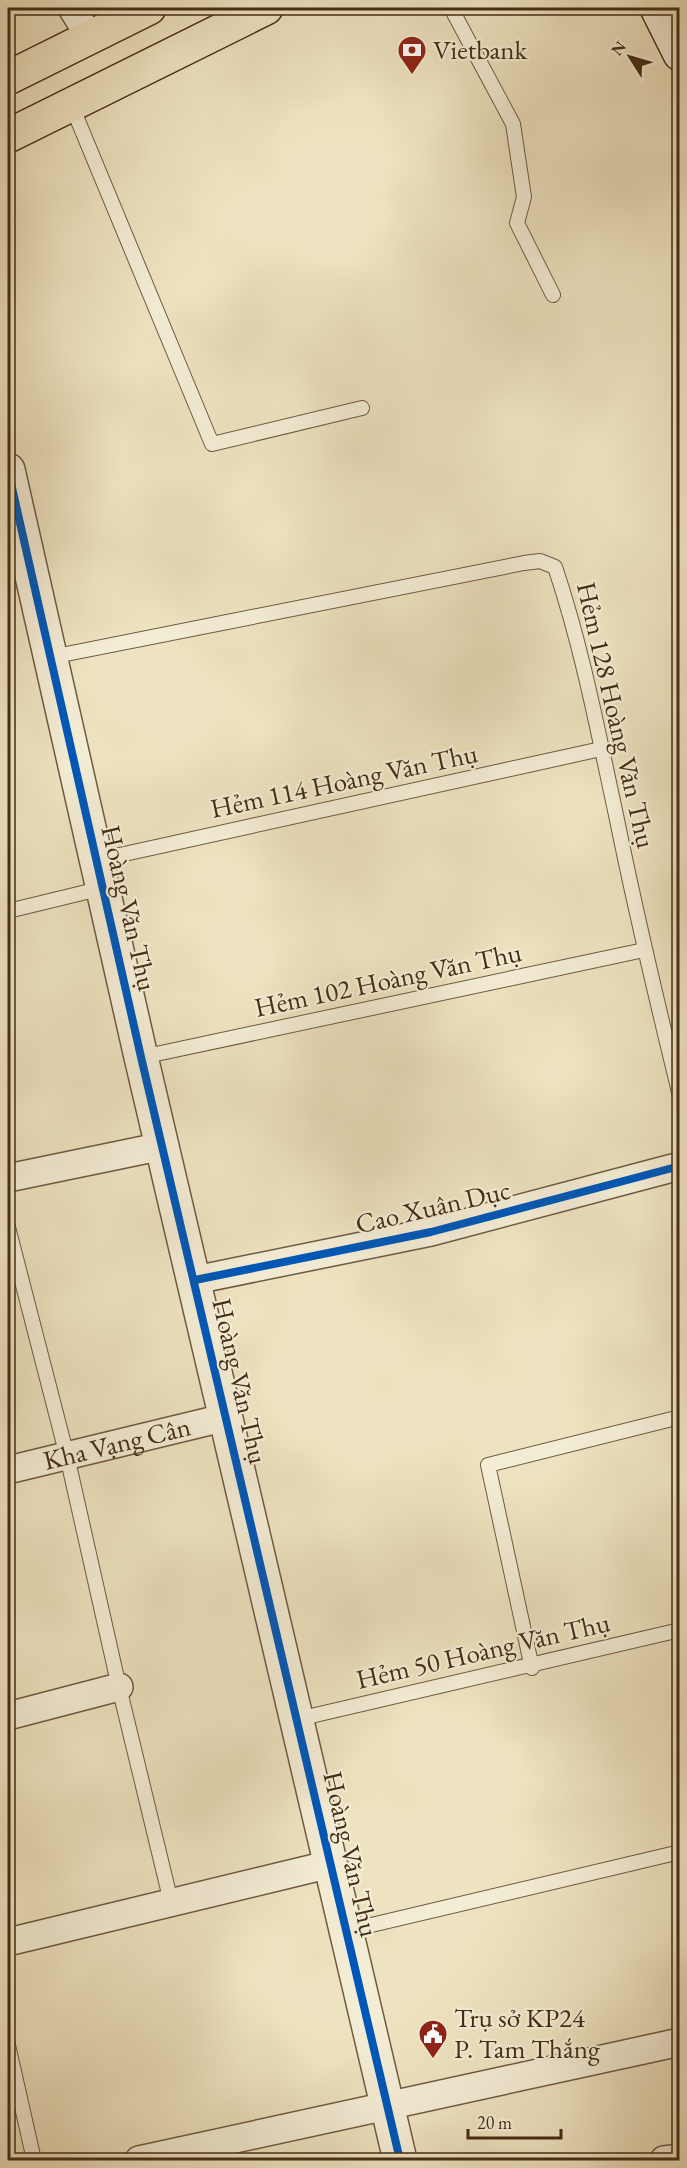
<svg xmlns="http://www.w3.org/2000/svg" width="687" height="2168" font-family="'EB Garamond',serif">
<style>
.lines{fill:none;stroke-linecap:round;stroke-linejoin:round}
.service-casing{stroke:#6e5a40;stroke-width:16}
.minor-casing{stroke:#6e5a40;stroke-width:30}
.tertiary-casing{stroke:#6e5a40;stroke-width:36}
.secondary-casing{stroke:#442d15;stroke-width:36}
.primary-casing{stroke:#442d15;stroke-width:36}
.service{stroke:#f4edd6;stroke-width:14}
.minor{stroke:#f4edd6;stroke-width:27}
.tertiary{stroke:#f4edd6;stroke-width:33}
.secondary{stroke:#f4edd6;stroke-width:33}
.primary{stroke:#eee3c0;stroke-width:33}
.cycleway-casing{stroke:#f4edd6;stroke-width:11}
.cycleway{stroke:#0057b8;stroke-width:8}
.labels{text-anchor:middle;stroke-width:4.5;stroke-linejoin:round;paint-order:stroke}
.poi-label{font-size:27px;fill:#442d15;stroke:#f4edd6;text-anchor:start}
.street-label{font-size:27px;fill:#442d15;stroke:#f4edd6}
</style>
<rect width="100%" height="100%" fill="#eee3c0"/>
<filter id="stains"><feTurbulence type="fractalNoise" baseFrequency=".00333" numOctaves="4"/><feColorMatrix values="0 0 0 0 .2 0 0 0 0 .09 0 0 0 0 .02 0 0 0 .5 -.17"/></filter>
<radialGradient id="worn" r=".72"><stop offset=".6" stop-color="#630" stop-opacity="0"/><stop offset="1" stop-color="#630" stop-opacity=".3"/></radialGradient>
<g class="lines">
<!-- service casing -->
<g class="service-casing">
<g id="service">
<path d="M451,8L513,124L524,197L517,223L553,295"/>
<path d="M71,104L212,444L362,408"/>
<path d="M51,657L524,563L540,561L555,567C582,647 598,732 616,815C635,909 657,1002 680,1096"/>
<path d="M97,860L601,749"/>
<path d="M8,911L103,888"/>
<path d="M142,1057L644,950"/>
<path d="M8,1227L67,1456L119,1687L171,1902"/>
<path d="M532,1668L488,1465L680,1417"/>
<path d="M298,1719L680,1630"/>
<path d="M346,1931L680,1852"/>
<path d="M8,2045L34,2160"/>
</g>
</g>
<!-- minor casing -->
<g class="minor-casing">
<g id="minor">
<path d="M72,8L91,39"/>
<path d="M8,1178L163,1146"/>
<path d="M195,1280L431,1232L680,1166"/>
<path id="s1" d="M8,1470L227,1417"/>
<path d="M8,1716L119,1687"/>
<path d="M8,1942L331,1864"/>
<path d="M139,2160L680,2042"/>
<path d="M664,2160L680,2158"/>
</g>
</g>
<!-- tertiary casing -->
<g class="tertiary-casing">
<path id="tertiary" d="M8,470L141,1057L400,2160"/>
</g>
<!-- secondary casing -->
<g class="secondary-casing">
<path id="secondary" d="M657,8L680,54"/>
</g>
<!-- primary casing -->
<g class="primary-casing">
<g id="primary">
<path d="M8,78L149,8"/>
<path d="M8,136L266,8"/>
</g>
</g>
<!-- service -->
<use href="#service" class="service"/>
<!-- minor -->
<use href="#minor" class="minor"/>
<!-- tertiary -->
<use href="#tertiary" class="tertiary"/>
<!-- secondary -->
<use href="#secondary" class="secondary"/>
<!-- primary -->
<use href="#primary" class="primary"/>
<!-- cycleway casing -->
<g class="cycleway-casing">
<g id="cycleway">
<path d="M8,470L141,1057L400,2160"/>
<path d="M195,1280L431,1232L680,1166"/>
</g>
</g>
<!-- cycleway -->
<use href="#cycleway" class="cycleway"/>
</g>
<!-- icons -->
<defs>
<g id="bank-pin" transform="scale(1.5)"><path d="M0 17L-7.5 6A9.5 9.5 0 1 1 7.5 6Z" fill="#8f2418" stroke="#f4edd6"/><path d="M-6-4H6V4H-6ZM0-2.3a2.3 2.3 0 1 0 0 4.6a2.3 2.3 0 1 0 0-4.6Z" fill="#fff"/></g>
<g id="civic-pin" transform="scale(1.5)"><path d="M0 17L-7.5 6A9.5 9.5 0 1 1 7.5 6Z" fill="#8f2418" stroke="#f4edd6"/><path d="M-.6-6.5H3V-4.5H.6V-3L4-1V1h2V6H-6V1h2V-1L-.6-3ZM-1.2 2.5V6h2.4V2.5Z" fill="#fff"/></g>
</defs>
<g fill-rule="evenodd">
<use href="#bank-pin" x="412" y="50"/>
<use href="#civic-pin" x="433" y="2034"/>
</g>
<g class="labels">
<!-- poi labels -->
<g class="poi-label">
<text x="433" y="59">Vietbank</text>
<text x="454" y="2027">Trụ sở KP24<tspan x="454" dy="31">P. Tam Thắng</tspan></text>
</g>
<!-- street labels -->
<g class="street-label">
<text transform="translate(616 715) rotate(77)" y="9">Hẻm 128 Hoàng Văn Thụ</text>
<text transform="translate(344 781) rotate(-12)" y="9">Hẻm 114 Hoàng Văn Thụ</text>
<text transform="translate(129 908) rotate(77)" y="9">Hoàng Văn Thụ</text>
<text transform="translate(388 980) rotate(-12)" y="9">Hẻm 102 Hoàng Văn Thụ</text>
<text transform="translate(433 1207) rotate(-13)" y="9">Cao Xuân Dục</text>
<text transform="translate(240 1381) rotate(77)" y="9">Hoàng Văn Thụ</text>
<text dy="9" stroke="none"><textPath href="#s1" startOffset="112">Kha Vạng Cân</textPath></text>
<text transform="translate(483 1651) rotate(-13)" y="9">Hẻm 50 Hoàng Văn Thụ</text>
<text transform="translate(351 1854) rotate(77)" y="9">Hoàng Văn Thụ</text>
</g>
</g>
<!-- margin -->
<rect width="687" height="2168" fill="none" stroke="#eee3c0" stroke-width="30"/>
<rect x="9" y="9" width="669" height="2150" fill="none" stroke="#442d15" stroke-width="3"/>
<rect x="15" y="15" width="657" height="2138" fill="none" stroke="#442d15" stroke-width="1.5"/>
<!-- north arrow -->
<g transform="translate(630 57) rotate(307)" stroke="#f4edd6" stroke-width="4.5" paint-order="stroke">
<path d="M0-4.5L10 22L0 15L-10 22Z" fill="#442d15"/>
<text y="-9" font-size="16" font-weight="bold" text-anchor="middle" fill="#442d15">N</text>
</g>
<!-- scale -->
<path d="M468 2129v9h93v-9" fill="none" stroke="#442d15" stroke-width="3"/>
<text x="477" y="2129" font-size="18" fill="#442d15" stroke="#f4edd6" stroke-width="4.5" paint-order="stroke">20 m</text>
<rect width="100%" height="100%" filter="url(#stains)"/>
<rect width="100%" height="100%" fill="url(#worn)"/>
</svg>
